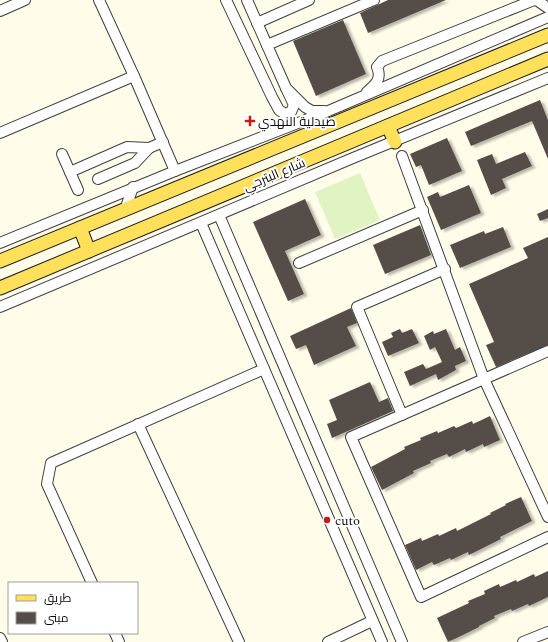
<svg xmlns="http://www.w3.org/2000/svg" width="548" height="642" font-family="Spectral,Cairo,serif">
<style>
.pitch{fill:#e0f3c3}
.building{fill:#554d47;filter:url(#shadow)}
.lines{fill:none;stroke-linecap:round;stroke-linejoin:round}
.minor-casing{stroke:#3e3e3e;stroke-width:12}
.major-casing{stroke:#1c1c1c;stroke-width:15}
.minor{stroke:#fff;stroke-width:10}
.major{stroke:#ffe05a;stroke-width:13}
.poi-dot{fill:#c61a19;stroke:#fff;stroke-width:1.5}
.labels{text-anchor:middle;stroke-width:4;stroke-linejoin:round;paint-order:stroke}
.poi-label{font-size:13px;fill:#0b0b0b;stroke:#fff;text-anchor:start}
.street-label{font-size:13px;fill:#0b0b0b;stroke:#fff}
</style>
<defs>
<filter id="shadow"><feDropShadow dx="3.5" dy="2" stdDeviation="1" flood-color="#0004"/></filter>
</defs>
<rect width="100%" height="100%" fill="#fffcea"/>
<!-- pitch -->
<path class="pitch" d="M360,173L380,220L335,239L315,192Z"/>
<!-- building -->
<g class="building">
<path d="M388,0H446L368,33L360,13Z"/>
<path d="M343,20L366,74L316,96L293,41Z"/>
<path d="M540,100L548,120V159L532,121L471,146L465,132Z"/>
<path d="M447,138L462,171L429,185L421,165L416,167L410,154Z"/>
<path d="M525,152L532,166L502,179L506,188L491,195L477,160L492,154L496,164Z"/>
<path d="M469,185L481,213L441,230L427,197L438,192L440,197Z"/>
<path d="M305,199L321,235L285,251L304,294L288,301L253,222Z"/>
<path d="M548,209V218L540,221L537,214Z"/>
<path d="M420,225L431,255L385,274L373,245Z"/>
<path d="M503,227L511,247L460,268L450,245L484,231L485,234Z"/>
<path d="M548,237V345L496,367L486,345L494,342L469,284L528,258L523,248Z"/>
<path d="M351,308L357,323L347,327L356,346L314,365L306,345L296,349L290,336Z"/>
<path d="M400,329L402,333L412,329L419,343L388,356L382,342L393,337L391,333Z"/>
<path d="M446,329L455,350L460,347L466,361L455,366L456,370L438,380L436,374L410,386L404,372L423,364L426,369L442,362L435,347L430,350L424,336L433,331L434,334Z"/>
<path d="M370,382L379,402L388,398L393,411L332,438L327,424L337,420L329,400Z"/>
<path d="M490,416L500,440L484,447L483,444L466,452L465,449L449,457L447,454L430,461L431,463L413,471L414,473L382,490L371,467L405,449L404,447L421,440L420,438L437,431L438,433L454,426L456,428L472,421L473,424Z"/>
<path d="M521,497L532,521L500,537L501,539L469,555L468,552L451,560L450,558L434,565L432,562L416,570L405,545L421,538L422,541L438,534L439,536L456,528L457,531L491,514L490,513L506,505L505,504Z"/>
<path d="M548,571V597L529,606L528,604L512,611L511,609L494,616L495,618L479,626V627L463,635L448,642L437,618L469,603L468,601L485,594L484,591L499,584L500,587L516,580L517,582L534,574L535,577Z"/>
</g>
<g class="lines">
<!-- minor casing -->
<g class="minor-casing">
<g id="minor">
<path d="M99,0L134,76L175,171"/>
<path d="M226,0L272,97L279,110L285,114L291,112L294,105L286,88"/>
<path d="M247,0L286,88L305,107L312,111H324"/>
<path d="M535,0L538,1L548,8"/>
<path d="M0,11L25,0"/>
<path d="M257,23L309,0"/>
<path d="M267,45L374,0"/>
<path d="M367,92C376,84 382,79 377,67L382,61L534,0"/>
<path d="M0,133L134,76"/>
<path d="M62,154L70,172"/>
<path d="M402,156L484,379L548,517"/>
<path d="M98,179L135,163L149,148"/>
<path d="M78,190L70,172L127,147L149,148L163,142"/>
<path d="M125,210L133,187"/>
<path d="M219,215L402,642"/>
<path d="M201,223L382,642"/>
<path d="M0,243L175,171L326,112L548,17"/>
<path d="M299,263L423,210"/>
<path d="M0,307L353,158L548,78"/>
<path d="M548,351L351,437L421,597L548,537"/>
<path d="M402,415L357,307L445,269"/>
<path d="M138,424L239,642"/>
<path d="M92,583L47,484L51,463L264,369"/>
<path d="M115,633L119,642"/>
<path d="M0,638L2,642"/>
<path d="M328,642L372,621"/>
<path d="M523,642L548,632"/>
</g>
</g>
<!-- major casing -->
<g class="major-casing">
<g id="major">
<path d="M388,126L395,142"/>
<path d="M80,228L89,251"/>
<path d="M0,261L548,35"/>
<path d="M0,288L548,59"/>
</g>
</g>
<!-- minor -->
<use href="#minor" class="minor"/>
<!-- major -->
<use href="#major" class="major"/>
</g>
<!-- markers -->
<g class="poi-dot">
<path d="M248 115h4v4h4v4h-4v4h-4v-4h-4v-4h4z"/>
<circle cx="327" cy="520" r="4"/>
</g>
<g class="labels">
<!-- poi labels -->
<g class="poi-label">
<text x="258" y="126">صيدلية النهدي</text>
<text x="335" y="525">cuto</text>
</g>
<!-- street labels -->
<g class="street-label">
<text transform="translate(274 174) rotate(-23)" y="5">شارع البترجي</text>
</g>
</g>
<!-- legend -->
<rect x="8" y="582" width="130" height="52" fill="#ffffff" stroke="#9d9d9d"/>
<rect x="16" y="595" width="20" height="6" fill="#ffe05a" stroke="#9d9d9d"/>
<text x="44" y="602" font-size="12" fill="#0b0b0b">طريق</text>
<rect x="16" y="612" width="20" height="12" fill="#554d47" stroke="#9d9d9d"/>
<text x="44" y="622" font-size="12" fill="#0b0b0b">مبنى</text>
</svg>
